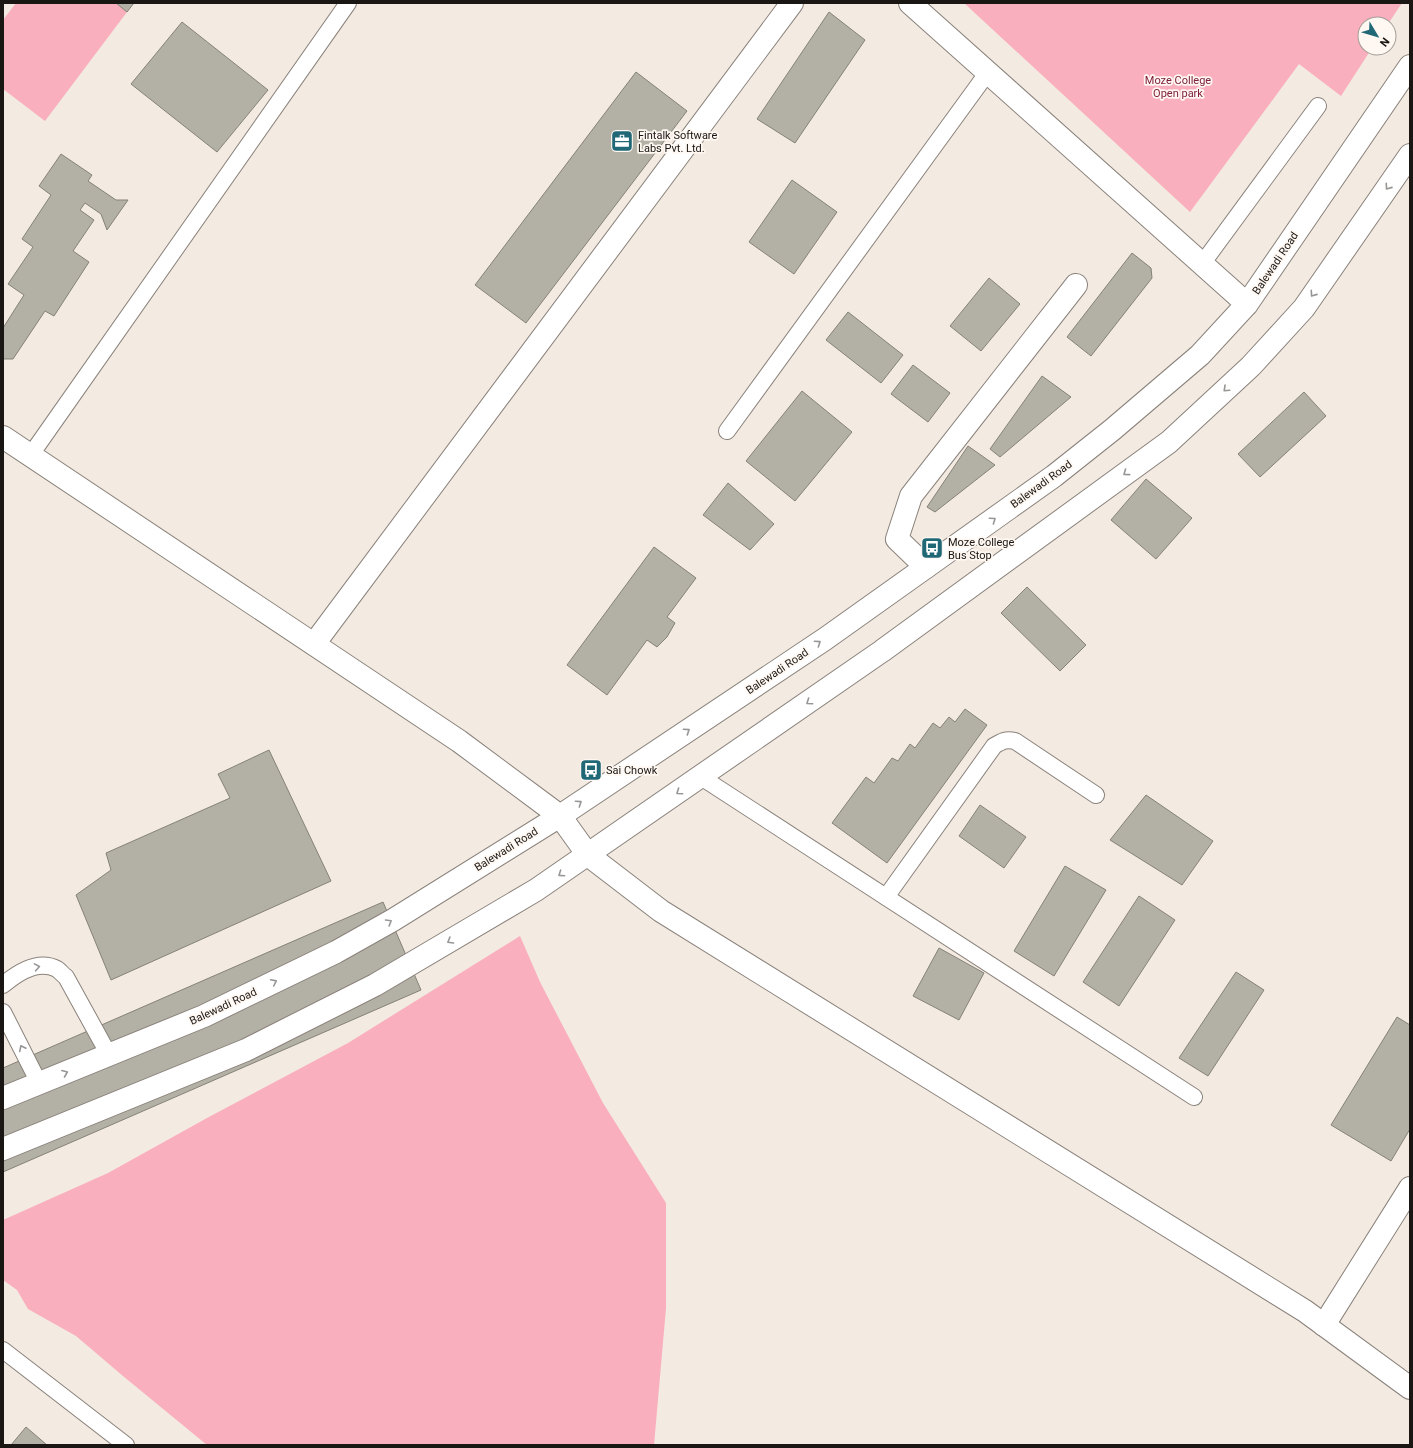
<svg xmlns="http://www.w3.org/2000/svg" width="1413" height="1448" font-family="Roboto,sans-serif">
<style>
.green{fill:#f9afbe}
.building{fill:#b3b0a6;stroke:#858279}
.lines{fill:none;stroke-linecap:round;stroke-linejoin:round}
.lane-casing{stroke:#8a827b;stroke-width:18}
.street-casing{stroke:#8a827b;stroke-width:24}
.secondary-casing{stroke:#8a827b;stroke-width:24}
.lane{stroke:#fff;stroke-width:16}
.street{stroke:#fff;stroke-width:22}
.secondary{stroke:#fff;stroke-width:22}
.oneway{stroke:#989695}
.labels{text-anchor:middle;stroke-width:3.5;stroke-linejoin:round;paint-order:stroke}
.park-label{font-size:11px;fill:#7e203e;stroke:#fff7f1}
.poi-label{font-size:11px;fill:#191613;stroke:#fff7f1;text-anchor:start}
.street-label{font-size:11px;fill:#191613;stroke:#fff7f1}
</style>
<rect width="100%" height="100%" fill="#f3eae2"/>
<!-- green -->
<g class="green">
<path d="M16,3H116L127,12L45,121L3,89V20Z"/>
<path d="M964,3H1402L1388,24H1365V48H1372L1341,96L1299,64L1190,212Z"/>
<path d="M520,936L540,982L603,1103L666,1203V1308L654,1445H207L123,1376L76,1336L28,1309L17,1290L3,1280V1220L108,1173L207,1118L348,1043Z"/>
</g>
<!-- building -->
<g class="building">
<path d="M116,3H134L127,12Z"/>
<path d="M829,12L865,40L795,143L757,119Z"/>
<path d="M182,22L268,90L217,152L131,84Z"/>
<path d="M636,72L687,111L526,323L475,285Z"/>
<path d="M61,154L92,175L88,181L116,200H128L107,230L101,214L85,203L80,210L94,220L73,251L89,262L54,316L45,311L13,359H3V328L24,295L8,284L33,247L22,239L51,195L39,186Z"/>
<path d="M792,180L837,212L794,274L749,242Z"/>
<path d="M1132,253L1151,268L1152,278L1091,356L1067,337Z"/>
<path d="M989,278L1020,304L981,351L950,326Z"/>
<path d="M848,312L903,355L881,383L826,340Z"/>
<path d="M913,365L950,393L928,422L891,394Z"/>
<path d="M1042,376L1071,397L1000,457L990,449Z"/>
<path d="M802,391L852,432L795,501L746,461Z"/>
<path d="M1304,392L1326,416L1260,477L1238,454Z"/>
<path d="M968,446L995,465L935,512L927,507Z"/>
<path d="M1146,479L1192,518L1156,559L1111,520Z"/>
<path d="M728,483L774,524L750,550L703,515Z"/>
<path d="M654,547L696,578L667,617L675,623L667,637L657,647L647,640L607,695L567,665Z"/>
<path d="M1027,587L1086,645L1060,671L1001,613Z"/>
<path d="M965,709L987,725L887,863L832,823L866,777L874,783L892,758L898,761L910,744L915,748L933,723L940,728L949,717L955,722Z"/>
<path d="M269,750L331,881L111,980L76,895L111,870L106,853L230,798L218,774Z"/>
<path d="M1146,795L1213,841L1182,885L1110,840Z"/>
<path d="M980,805L1026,837L1004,868L959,836Z"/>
<path d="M1065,866L1106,890L1054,976L1014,951Z"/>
<path d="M1139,896L1175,920L1119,1006L1083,982Z"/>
<path d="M383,902L421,990L3,1172V1068Z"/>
<path d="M939,948L984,973L959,1020L913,996Z"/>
<path d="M1236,972L1264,990L1208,1076L1179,1058Z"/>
<path d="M1397,1017L1410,1025V1129L1391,1161L1331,1125Z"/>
<path d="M26,1427L47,1445H11Z"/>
</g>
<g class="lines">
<!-- lane casing -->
<g class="lane-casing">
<g id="lane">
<path d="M1202,264L1318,106"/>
<path d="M727,431L988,72"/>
<path d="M30,456L348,3"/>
<path d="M701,777L1194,1097"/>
<path d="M886,897L994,746C1002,741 1006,739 1015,741L1096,795"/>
<path d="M3,985C17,973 38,959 57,969C60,971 63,975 66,977L109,1055"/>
<path d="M3,1012L39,1083"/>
<path d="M3,1350L126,1445"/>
</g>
</g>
<!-- street casing -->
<g class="street-casing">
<g id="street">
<path d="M910,3L1247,304"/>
<path d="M926,567L897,539L911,496L1076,285"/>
<path d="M314,644L792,3"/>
<path d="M1324,1325L1410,1188"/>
</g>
</g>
<!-- secondary casing -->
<g class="secondary-casing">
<g id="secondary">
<path d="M3,437L459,741L560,816L588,855L661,911L1305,1311L1410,1388"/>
<path d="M3,1098L204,1016L336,952L393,920L560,816L825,639L1054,476L1112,430L1200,355L1247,304L1410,66"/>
<path d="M3,1149L246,1050L375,985L536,890L882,651L1169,442L1251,366L1304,308L1410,155"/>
</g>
</g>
<!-- lane -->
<use href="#lane" class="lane"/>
<!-- street -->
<use href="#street" class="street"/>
<!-- secondary -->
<use href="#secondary" class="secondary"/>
</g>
<!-- one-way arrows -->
<defs><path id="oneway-chevron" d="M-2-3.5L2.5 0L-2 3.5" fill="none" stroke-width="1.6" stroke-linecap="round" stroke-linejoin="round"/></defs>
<g class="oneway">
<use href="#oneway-chevron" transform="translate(1388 187) rotate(125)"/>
<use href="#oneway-chevron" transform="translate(1313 294) rotate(125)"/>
<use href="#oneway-chevron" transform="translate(1226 389) rotate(137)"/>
<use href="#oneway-chevron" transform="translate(1126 473) rotate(144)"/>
<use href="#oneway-chevron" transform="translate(993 520) rotate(-35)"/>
<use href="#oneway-chevron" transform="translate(818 643) rotate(-34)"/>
<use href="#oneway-chevron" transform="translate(809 702) rotate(145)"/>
<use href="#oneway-chevron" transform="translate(687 731) rotate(-34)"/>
<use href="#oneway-chevron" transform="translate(679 792) rotate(145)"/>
<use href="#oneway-chevron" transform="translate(579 803) rotate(-34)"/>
<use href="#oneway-chevron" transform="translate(561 874) rotate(146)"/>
<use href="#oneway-chevron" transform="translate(389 922) rotate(-31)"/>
<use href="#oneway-chevron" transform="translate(450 941) rotate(150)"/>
<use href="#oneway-chevron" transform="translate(37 967) rotate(-10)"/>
<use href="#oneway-chevron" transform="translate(274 982) rotate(-26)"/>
<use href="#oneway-chevron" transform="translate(22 1048) rotate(-117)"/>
<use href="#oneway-chevron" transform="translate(65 1073) rotate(-22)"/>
</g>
<!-- icons -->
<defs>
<g id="office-square" transform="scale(1.15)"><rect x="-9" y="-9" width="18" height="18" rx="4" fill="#216877" stroke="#fff7f1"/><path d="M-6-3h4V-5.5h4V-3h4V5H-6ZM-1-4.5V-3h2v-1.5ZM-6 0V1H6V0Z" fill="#fff"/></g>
<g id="bus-square" transform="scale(1.15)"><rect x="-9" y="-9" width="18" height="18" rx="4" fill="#216877" stroke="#fff7f1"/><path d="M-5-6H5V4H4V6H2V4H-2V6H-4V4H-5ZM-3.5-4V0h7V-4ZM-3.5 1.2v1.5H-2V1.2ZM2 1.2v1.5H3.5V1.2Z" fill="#fff"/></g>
</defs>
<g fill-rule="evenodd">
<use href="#office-square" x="622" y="141"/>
<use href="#bus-square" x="932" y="548"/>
<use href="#bus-square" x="591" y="770"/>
</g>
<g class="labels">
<!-- park labels -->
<g class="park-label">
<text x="1178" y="84">Moze College<tspan x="1178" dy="13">Open park</tspan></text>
</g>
<!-- poi labels -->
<g class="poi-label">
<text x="638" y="139">Fintalk Software<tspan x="638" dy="13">Labs Pvt. Ltd.</tspan></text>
<text x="948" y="546">Moze College<tspan x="948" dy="13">Bus Stop</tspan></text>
<text x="606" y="774">Sai Chowk</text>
</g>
<!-- street labels -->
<g class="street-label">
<text transform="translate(1275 263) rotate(-56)" y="4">Balewadi Road</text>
<text transform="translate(1041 484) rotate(-36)" y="4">Balewadi Road</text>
<text transform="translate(777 671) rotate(-34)" y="4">Balewadi Road</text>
<text transform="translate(506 849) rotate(-32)" y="4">Balewadi Road</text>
<text transform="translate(223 1006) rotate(-25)" y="4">Balewadi Road</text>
</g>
</g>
<!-- border -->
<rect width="1413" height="1448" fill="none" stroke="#191613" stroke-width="8"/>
<!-- north arrow -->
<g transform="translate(1377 36) rotate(128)"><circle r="19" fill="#fff7f1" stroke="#a39d98"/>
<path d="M0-3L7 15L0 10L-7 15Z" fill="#216877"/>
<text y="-6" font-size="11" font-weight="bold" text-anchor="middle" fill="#191613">N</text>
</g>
</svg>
